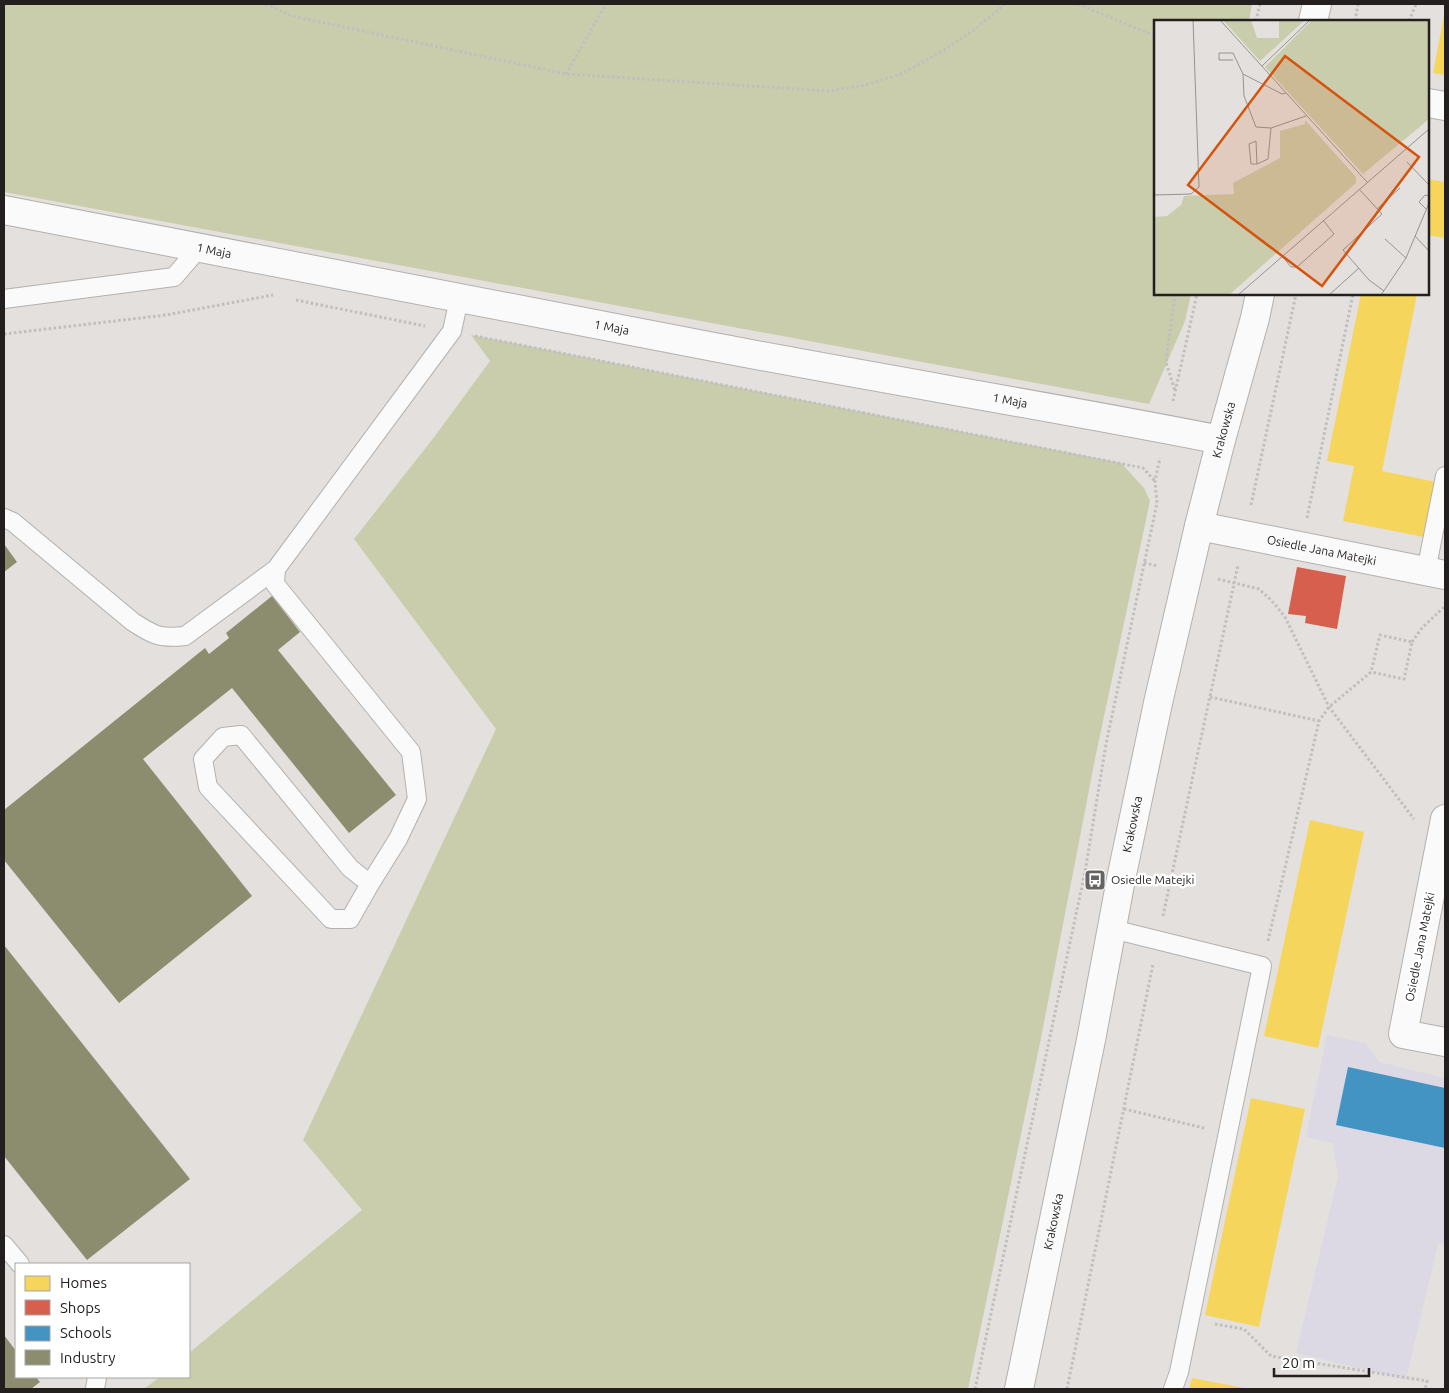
<svg xmlns="http://www.w3.org/2000/svg" width="1449" height="1393" font-family="Ubuntu,sans-serif">
<style>
.education{fill:#dcd9e4}
.green{fill:#cacdac}
.homes{fill:#f6d55c}
.shops{fill:#d6604d}
.schools{fill:#4393c3}
.industry{fill:#8c8c6e}
.lines{fill:none;stroke-linecap:round;stroke-linejoin:round}
.lane-casing{stroke:#b3b1af;stroke-width:20}
.street-casing{stroke:#b3b1af;stroke-width:30}
.secondary-casing{stroke:#b3b1af;stroke-width:30}
.path{stroke:#c0bfbe;stroke-width:3;stroke-dasharray:2.5 2.5;stroke-linecap:butt}
.lane{stroke:#fbfafa;stroke-width:18}
.street{stroke:#fbfafa;stroke-width:28}
.secondary{stroke:#fbfafa;stroke-width:28}
.labels{text-anchor:middle;stroke-width:5;stroke-linejoin:round;paint-order:stroke}
.street-label{font-size:12px;fill:#221f1e;stroke:#fff}
.poi-label{font-size:12px;fill:#221f1e;stroke:#fff;text-anchor:start}
.inset-road{fill:none;stroke:#969391;stroke-width:1}
.view{fill:#d4530e;fill-opacity:0.15;stroke:#d4530e;stroke-width:2.5}
.inset-edge{fill:none;stroke:#221f1e;stroke-width:2.5}
</style>
<rect width="100%" height="100%" fill="#e3e0dd"/>
<!-- education -->
<path class="education" d="M1327,1035L1365,1043L1379,1062L1445,1078V1245L1438,1244L1406,1379L1296,1353L1338,1177L1333,1143L1306,1137Z"/>
<!-- green -->
<g class="green">
<path d="M4,4H1252L1249,21H1155V294H1191L1185,321L1149,404L4,192Z"/>
<path d="M471,335L1121,463L1144,488L1150,501L1096,754L1040,1043L968,1389H144L160,1377H189V1353L362,1210L303,1140L496,729L354,539L435,436L490,361Z"/>
</g>
<!-- homes -->
<g class="homes">
<path d="M1444,16H1445V75L1433,73Z"/>
<path d="M1428,179L1445,182V238L1428,235Z"/>
<path d="M1361,294H1417L1382,471L1436,482L1424,537L1343,521L1354,466L1327,461Z"/>
<path d="M1310,820L1364,832L1318,1048L1264,1036Z"/>
<path d="M1251,1098L1305,1109L1259,1327L1205,1315Z"/>
<path d="M1192,1378L1244,1388V1389H1189Z"/>
</g>
<!-- shops -->
<path class="shops" d="M1297,567L1346,576L1337,629L1305,623L1306,616L1288,614Z"/>
<!-- schools -->
<path class="schools" d="M1348,1067L1445,1088V1148L1336,1125Z"/>
<!-- industry -->
<g class="industry">
<path d="M4,544L17,562L4,572Z"/>
<path d="M272,596L300,632L278,650L396,795L349,833L232,688L143,759L252,896L119,1003L4,860V810L205,648L209,654L229,638L226,633Z"/>
<path d="M4,945L190,1179L87,1260L4,1156Z"/>
<path d="M4,1335L16,1351V1377H36L40,1382L31,1389H4Z"/>
</g>
<g class="lines">
<!-- lane casing -->
<g class="lane-casing">
<g id="lane">
<path d="M4,299L174,277L199,248"/>
<path d="M4,518L13,522L133,622C153,635 160,639 185,636L276,569L452,331L459,299"/>
<path d="M276,569L275,584L411,752L417,799L398,839L370,884L350,868L241,735L223,737L203,759L208,787L331,919H350L370,884"/>
<path d="M1426,571L1445,476"/>
<path d="M1112,929L1262,966L1179,1372L1173,1389"/>
<path d="M4,1245L20,1264"/>
<path d="M95,1389L97,1377"/>
</g>
</g>
<!-- street casing -->
<g class="street-casing">
<g id="street">
<path d="M1428,103L1445,106"/>
<path id="s1" d="M1199,526L1445,575"/>
<path d="M1445,819L1403,1034L1445,1042"/>
</g>
</g>
<!-- secondary casing -->
<g class="secondary-casing">
<g id="secondary">
<path d="M1313,21L1317,4"/>
<path id="s2" d="M4,210C242,256 480,303 719,348C886,380 1054,407 1221,440"/>
<path id="s3" d="M1019,1389L1091,1040L1121,879L1158,703L1199,526L1221,440L1255,318L1260,294"/>
</g>
</g>
<!-- path -->
<g class="path">
<path d="M266,4L292,16L566,74L830,91L865,85L901,74L941,52L974,30L1005,4"/>
<path d="M1078,4L1155,36"/>
<path d="M1256,21L1260,4"/>
<path d="M1355,21L1358,4"/>
<path d="M1409,21L1416,4"/>
<path d="M566,74L606,4"/>
<path d="M1175,294L1166,362L1175,391"/>
<path d="M296,300L425,326"/>
<path d="M4,334L166,315L273,295"/>
<path d="M475,336L1143,468L1155,481"/>
<path d="M1173,401L1197,294"/>
<path d="M1251,505L1296,294"/>
<path d="M1307,518L1353,294"/>
<path d="M1144,563L1158,566"/>
<path d="M1218,579L1259,589L1272,601L1285,617L1329,707L1414,819"/>
<path d="M1412,642L1422,628L1445,606"/>
<path d="M1210,697L1319,721"/>
<path d="M1163,916L1238,565"/>
<path d="M1268,941L1319,721L1329,707L1371,672L1380,635L1412,642L1404,679L1371,672"/>
<path d="M1124,1109L1204,1128"/>
<path d="M1215,1324L1244,1329L1271,1356L1427,1381L1425,1389"/>
<path d="M975,1389L1085,872L1106,744L1157,503L1155,481L1160,458"/>
<path d="M1067,1389L1153,964"/>
</g>
<!-- lane -->
<use href="#lane" class="lane"/>
<!-- street -->
<use href="#street" class="street"/>
<!-- secondary -->
<use href="#secondary" class="secondary"/>
</g>
<!-- icons -->
<defs>
<g id="bus-square" transform="scale(1.125)"><rect x="-9" y="-9" width="18" height="18" rx="4" fill="#666361" stroke="#fff"/><path d="M-5-6H5V4H4V6H2V4H-2V6H-4V4H-5ZM-3.5-4V0h7V-4ZM-3.5 1.2v1.5H-2V1.2ZM2 1.2v1.5H3.5V1.2Z" fill="#fff"/></g>
</defs>
<g fill-rule="evenodd">
<use href="#bus-square" x="1095" y="880"/>
</g>
<g class="labels">
<!-- street labels -->
<g class="street-label">
<text dy="4" stroke="none"><textPath href="#s2" startOffset="214">1 Maja</textPath></text>
<text dy="4" stroke="none"><textPath href="#s2" startOffset="619">1 Maja</textPath></text>
<text dy="4" stroke="none"><textPath href="#s2" startOffset="1024">1 Maja</textPath></text>
<text dy="4" stroke="none"><textPath href="#s3" startOffset="981">Krakowska</textPath></text>
<text dy="4" stroke="none"><textPath href="#s1" startOffset="125">Osiedle Jana Matejki</textPath></text>
<text dy="4" stroke="none"><textPath href="#s3" startOffset="576">Krakowska</textPath></text>
<text transform="translate(1420 947) rotate(-79)" y="4">Osiedle Jana Matejki</text>
<text dy="4" stroke="none"><textPath href="#s3" startOffset="171">Krakowska</textPath></text>
</g>
<!-- poi labels -->
<g class="poi-label">
<text x="1111" y="884">Osiedle Matejki</text>
</g>
</g>
<!-- overview -->
<g transform="translate(1154 20)">
<rect width="275" height="275" fill="#e3e0dd"/>
<path d="M69,0H97L103,18H125V0H151L106,41ZM158,0H275V99L209,154L111,47ZM151,100L202,157V163L75,275H0V197L13,196L27,185L30,176L80,174L79,163L126,138V111L151,104Z" fill="#cacdac"/>
<path class="inset-road" d="M66,0L213,162M79,40H65V33H79L89,54L128,74L132,73M108,46L156,0M89,54L90,76L102,107L117,108L152,96M253,142L275,165M103,144H97L95,124L102,121L103,144L114,139L117,108M205,169L228,194L189,230L215,260L230,271M0,175L37,174L45,167L39,0M223,189L246,168M272,189L265,182L271,175L275,176M261,216L275,231M231,219L252,238M128,236L137,247H143L180,214L169,200M84,275L275,109M175,275L205,248M227,275L252,238L275,183"/>
<path class="view" d="M131,36L265,137L168,266L34,165Z"/>
<rect width="275" height="275" class="inset-edge"/>
</g>
<!-- border -->
<rect width="1449" height="1393" fill="none" stroke="#221f1e" stroke-width="10"/>
<!-- legend -->
<rect x="15" y="1263" width="175" height="115" fill="#ffffff" stroke="#a7a5a5"/>
<rect x="25" y="1276" width="25" height="15" fill="#f6d55c" stroke="#a7a5a5"/>
<text x="60" y="1288" font-size="15" fill="#221f1e">Homes</text>
<rect x="25" y="1300" width="25" height="15" fill="#d6604d" stroke="#a7a5a5"/>
<text x="60" y="1313" font-size="15" fill="#221f1e">Shops</text>
<rect x="25" y="1326" width="25" height="15" fill="#4393c3" stroke="#a7a5a5"/>
<text x="60" y="1338" font-size="15" fill="#221f1e">Schools</text>
<rect x="25" y="1350" width="25" height="15" fill="#8c8c6e" stroke="#a7a5a5"/>
<text x="60" y="1363" font-size="15" fill="#221f1e">Industry</text>
<!-- scale -->
<path d="M1274 1368v8h95v-8" fill="none" stroke="#221f1e" stroke-width="2.5"/>
<text x="1282" y="1368" font-size="15" fill="#221f1e" stroke="#ffffff" stroke-width="4" paint-order="stroke">20 m</text>
</svg>
